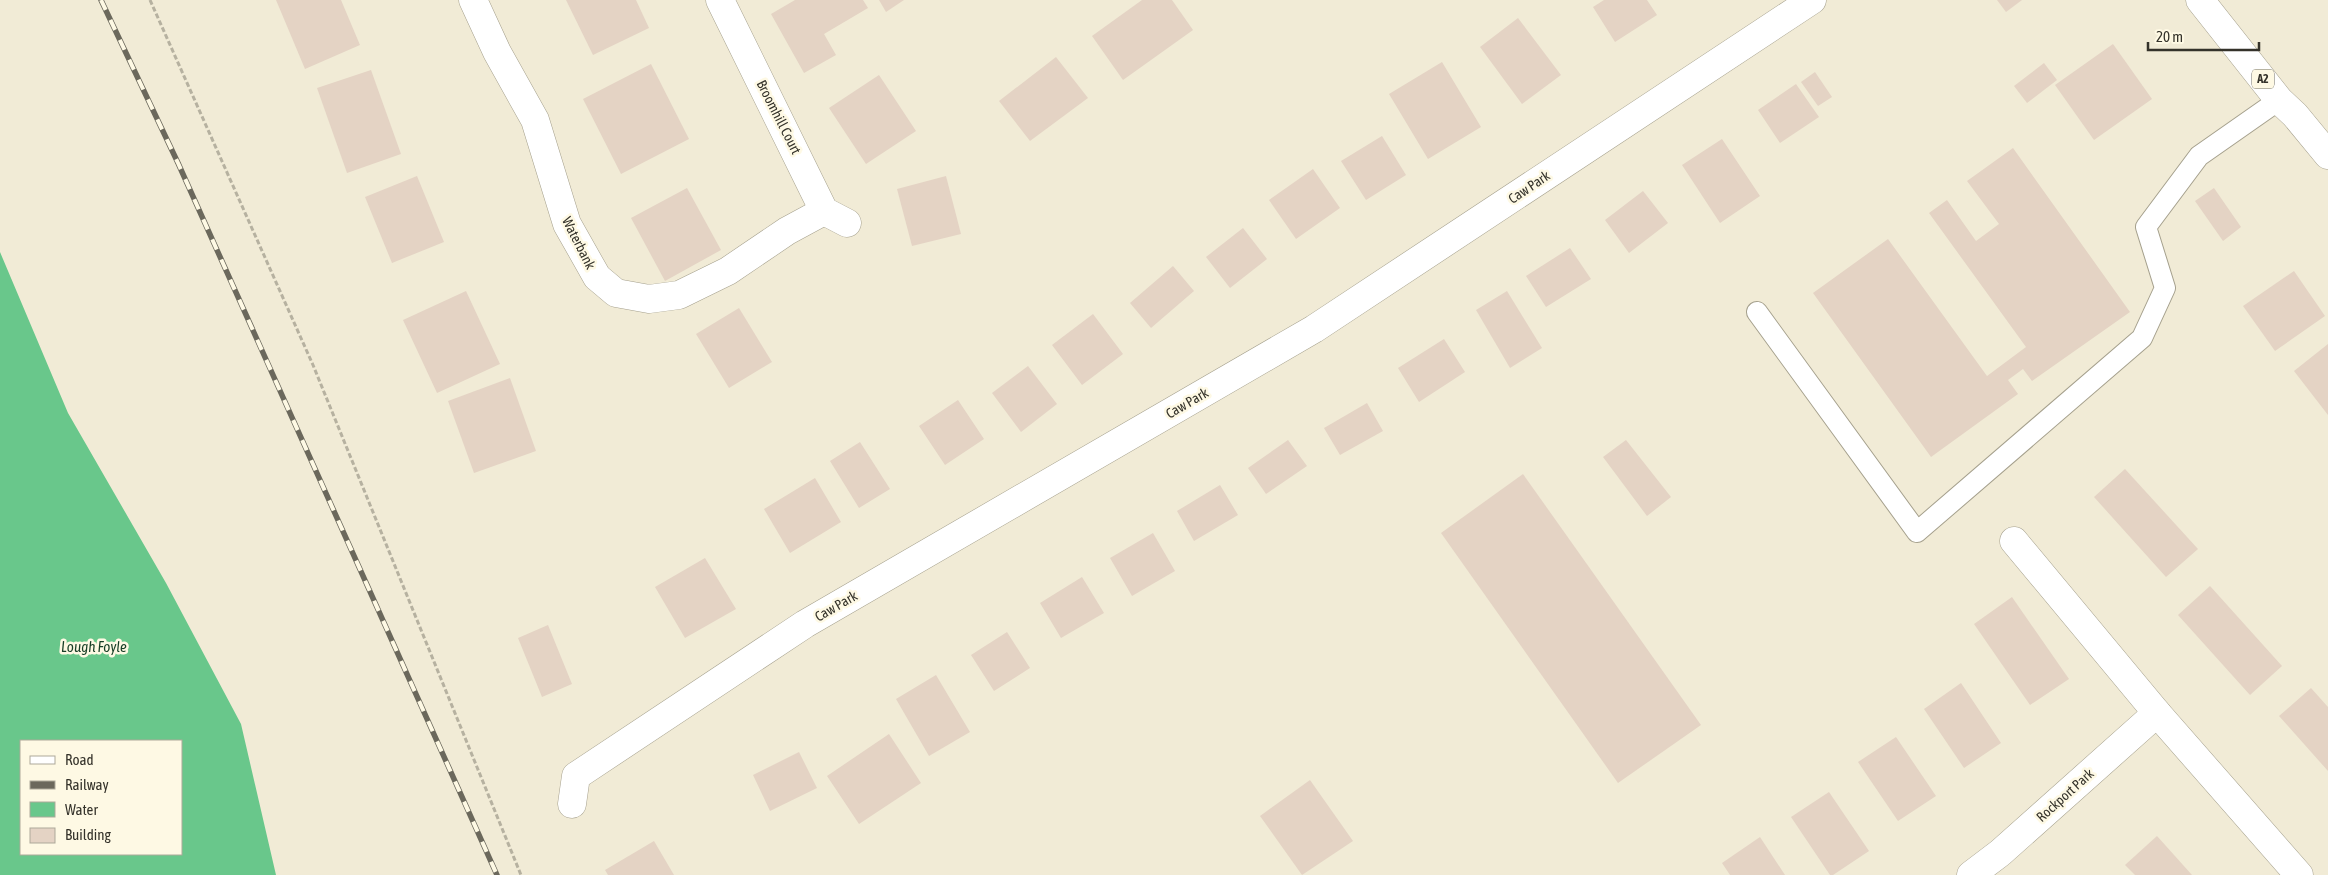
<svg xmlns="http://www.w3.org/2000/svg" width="2328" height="875" font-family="'Asap Condensed',sans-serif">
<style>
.water{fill:#69c78b;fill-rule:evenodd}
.building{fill:#e4d3c4}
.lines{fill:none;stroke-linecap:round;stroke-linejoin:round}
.service-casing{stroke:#a5a08d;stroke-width:22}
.minor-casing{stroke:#a5a08d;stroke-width:29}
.trunk-casing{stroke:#a5a08d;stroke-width:29}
.path{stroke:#b6b1a0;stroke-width:3;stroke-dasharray:5 2.5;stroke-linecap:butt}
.service{stroke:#fff;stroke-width:20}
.minor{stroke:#fff;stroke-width:28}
.trunk{stroke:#fff;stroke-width:28}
.rail-casing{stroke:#6b685c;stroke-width:5.5}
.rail{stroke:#fef9e4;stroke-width:4;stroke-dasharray:11;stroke-linecap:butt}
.labels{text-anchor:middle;stroke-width:5;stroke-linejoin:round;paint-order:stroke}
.shield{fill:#fef9e4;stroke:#716e62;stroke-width:1}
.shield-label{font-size:12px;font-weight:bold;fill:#34322a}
.street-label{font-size:14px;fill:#34322a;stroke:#fef9e4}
.water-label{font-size:15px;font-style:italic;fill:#173e26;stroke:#fef9e4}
</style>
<rect width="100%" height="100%" fill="#f1ebd6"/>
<!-- water -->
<path class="water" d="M0,252L68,413L166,583L241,724L276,875H0ZM21,741H181V854H21Z"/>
<!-- building -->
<g class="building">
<path d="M276,0H341L360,45L305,69Z"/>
<path d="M566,0H636L649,28L593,55Z"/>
<path d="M795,0H863L868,8L824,34L836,55L804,73L771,14Z"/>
<path d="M879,0H904L886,12Z"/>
<path d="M1142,0H1172L1193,30L1123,80L1092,36Z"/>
<path d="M1604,0H1647L1657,15L1615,42L1593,7Z"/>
<path d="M1997,0H2022L2006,12Z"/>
<path d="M1518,18L1561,75L1522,104L1480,47Z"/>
<path d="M2113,44L2152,99L2094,140L2055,85Z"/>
<path d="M1056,57L1088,98L1030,141L999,101Z"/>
<path d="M1442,62L1481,127L1428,159L1389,94Z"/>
<path d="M2044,63L2057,80L2027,103L2014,86Z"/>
<path d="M651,64L689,139L621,174L583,99Z"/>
<path d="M371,70L401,154L347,173L317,88Z"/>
<path d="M1815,72L1832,97L1818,106L1801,82Z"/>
<path d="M879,75L916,131L866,164L829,108Z"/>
<path d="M1796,84L1819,117L1780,143L1758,110Z"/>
<path d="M1382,136L1406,175L1366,200L1341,161Z"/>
<path d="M1722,139L1760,196L1720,223L1682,165Z"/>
<path d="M2013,148L2130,312L2032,381L2023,369L2008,380L2018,394L1931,457L1813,293L1888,239L1987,376L2026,347L1929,213L1947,200L1976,241L1999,224L1967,181Z"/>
<path d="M1313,169L1340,208L1296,239L1269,200Z"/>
<path d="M417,176L444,242L392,263L365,197Z"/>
<path d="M946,176L961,234L912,246L897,189Z"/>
<path d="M687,188L721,250L665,281L631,218Z"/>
<path d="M2214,188L2241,227L2223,241L2195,201Z"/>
<path d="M1643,191L1668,223L1629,253L1605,220Z"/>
<path d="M1243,228L1267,259L1230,288L1206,257Z"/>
<path d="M1570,248L1591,279L1546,307L1526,276Z"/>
<path d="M1173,266L1194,291L1151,328L1130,303Z"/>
<path d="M2294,271L2325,316L2275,351L2243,306Z"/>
<path d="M466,291L500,364L437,393L403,320Z"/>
<path d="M1507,291L1542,348L1510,368L1476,310Z"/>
<path d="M739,308L772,362L729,388L696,334Z"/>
<path d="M1093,314L1123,354L1082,385L1052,345Z"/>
<path d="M1444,339L1465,372L1419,402L1398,368Z"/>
<path d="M2328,344V415L2294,371Z"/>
<path d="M1028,366L1057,404L1021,432L992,393Z"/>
<path d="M510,378L536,451L474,473L448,401Z"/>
<path d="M958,400L984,439L945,465L919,426Z"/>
<path d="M1367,403L1383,431L1340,455L1324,428Z"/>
<path d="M1288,440L1307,466L1266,494L1248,468Z"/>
<path d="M1626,440L1671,497L1647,516L1603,457Z"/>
<path d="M860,442L890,489L859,508L830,461Z"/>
<path d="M2125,469L2198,549L2166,577L2094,497Z"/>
<path d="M1523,474L1701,725L1618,783L1441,533Z"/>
<path d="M815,478L841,522L790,553L764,509Z"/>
<path d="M1220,485L1238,515L1194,541L1177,511Z"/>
<path d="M1153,533L1175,571L1132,596L1110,558Z"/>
<path d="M705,558L736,609L685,638L655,587Z"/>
<path d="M1082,577L1104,613L1061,638L1040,603Z"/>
<path d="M2210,586L2282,666L2250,695L2178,615Z"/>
<path d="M2012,597L2069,679L2030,705L1974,624Z"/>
<path d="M548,625L572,684L542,697L518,638Z"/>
<path d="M1007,632L1030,668L994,691L971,655Z"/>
<path d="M936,675L970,732L929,756L896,699Z"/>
<path d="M1961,683L2001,743L1964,768L1924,709Z"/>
<path d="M2311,688L2328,707V771L2279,716Z"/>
<path d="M889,734L921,783L859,824L827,776Z"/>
<path d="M1896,737L1936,796L1898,821L1858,762Z"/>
<path d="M799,752L817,788L770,811L753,775Z"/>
<path d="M1310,780L1353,841L1302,875L1260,816Z"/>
<path d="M1829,792L1869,851L1833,875H1830L1791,817Z"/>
<path d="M2157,836L2192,875H2135L2125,865Z"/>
<path d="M1760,837L1785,875H1730L1722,863Z"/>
<path d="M654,841L674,875H608L605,870Z"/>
</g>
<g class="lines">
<!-- service casing -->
<g class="service-casing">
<path id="service" d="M1757,312L1917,532L2142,338L2165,288L2146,227L2199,156L2279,100"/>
</g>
<!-- minor casing -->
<g class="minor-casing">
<g id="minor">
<path d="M473,0L497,52L535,120L567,224L597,277L616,293L649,299L679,295L728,271L787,231L824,211"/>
<path d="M720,0L824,211L847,223"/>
<path d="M2014,541L2157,713L2299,875"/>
<path d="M572,804L576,776L805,624L1314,329L1812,0"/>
<path d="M1971,875L2000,853L2157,713"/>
</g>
</g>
<!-- trunk casing -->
<g class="trunk-casing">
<path id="trunk" d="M2200,0L2279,100L2295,115L2328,155"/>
</g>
<!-- path -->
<path class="path" d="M150,0L313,365L521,875"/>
<!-- service -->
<use href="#service" class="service"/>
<!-- minor -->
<use href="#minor" class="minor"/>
<!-- trunk -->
<use href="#trunk" class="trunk"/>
<!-- rail casing -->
<g class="rail-casing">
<path id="rail" d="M101,0L178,163L497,875"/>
</g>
<!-- rail -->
<use href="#rail" class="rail"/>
</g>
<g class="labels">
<!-- shield labels -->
<rect class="shield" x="2252" y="69.5" width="22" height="19" rx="4"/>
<g class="shield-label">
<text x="2263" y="83">A2</text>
</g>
<!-- street labels -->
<g class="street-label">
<text transform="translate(779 117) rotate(63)" y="5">Broomhill Court</text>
<text transform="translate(1529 187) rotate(-34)" y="5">Caw Park</text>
<text transform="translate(579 243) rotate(63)" y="5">Waterbank</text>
<text transform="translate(1187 403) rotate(-30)" y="5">Caw Park</text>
<text transform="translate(836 606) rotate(-30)" y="5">Caw Park</text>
<text transform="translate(2065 795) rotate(-42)" y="5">Rockport Park</text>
</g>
<!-- water labels -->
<g class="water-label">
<text x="94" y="652">Lough Foyle</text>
</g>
</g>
<!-- legend -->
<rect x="20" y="740" width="162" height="115" fill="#fef9e4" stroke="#ada99a"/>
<rect x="30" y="756" width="25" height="8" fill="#ffffff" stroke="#ada99a"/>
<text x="65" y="765" font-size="15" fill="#34322a">Road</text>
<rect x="30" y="781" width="25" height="8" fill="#6b685c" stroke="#ada99a"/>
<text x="65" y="790" font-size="15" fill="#34322a">Railway</text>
<rect x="30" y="802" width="25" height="15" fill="#69c78b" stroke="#ada99a"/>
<text x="65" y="815" font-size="15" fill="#34322a">Water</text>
<rect x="30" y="828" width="25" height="15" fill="#e4d3c4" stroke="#ada99a"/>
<text x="65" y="840" font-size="15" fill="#34322a">Building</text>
<!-- scale -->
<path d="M2148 42v8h111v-8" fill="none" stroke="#34322a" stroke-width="2.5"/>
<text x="2156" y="42" font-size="15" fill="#34322a" stroke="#fef9e4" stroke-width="4" paint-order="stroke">20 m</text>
</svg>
